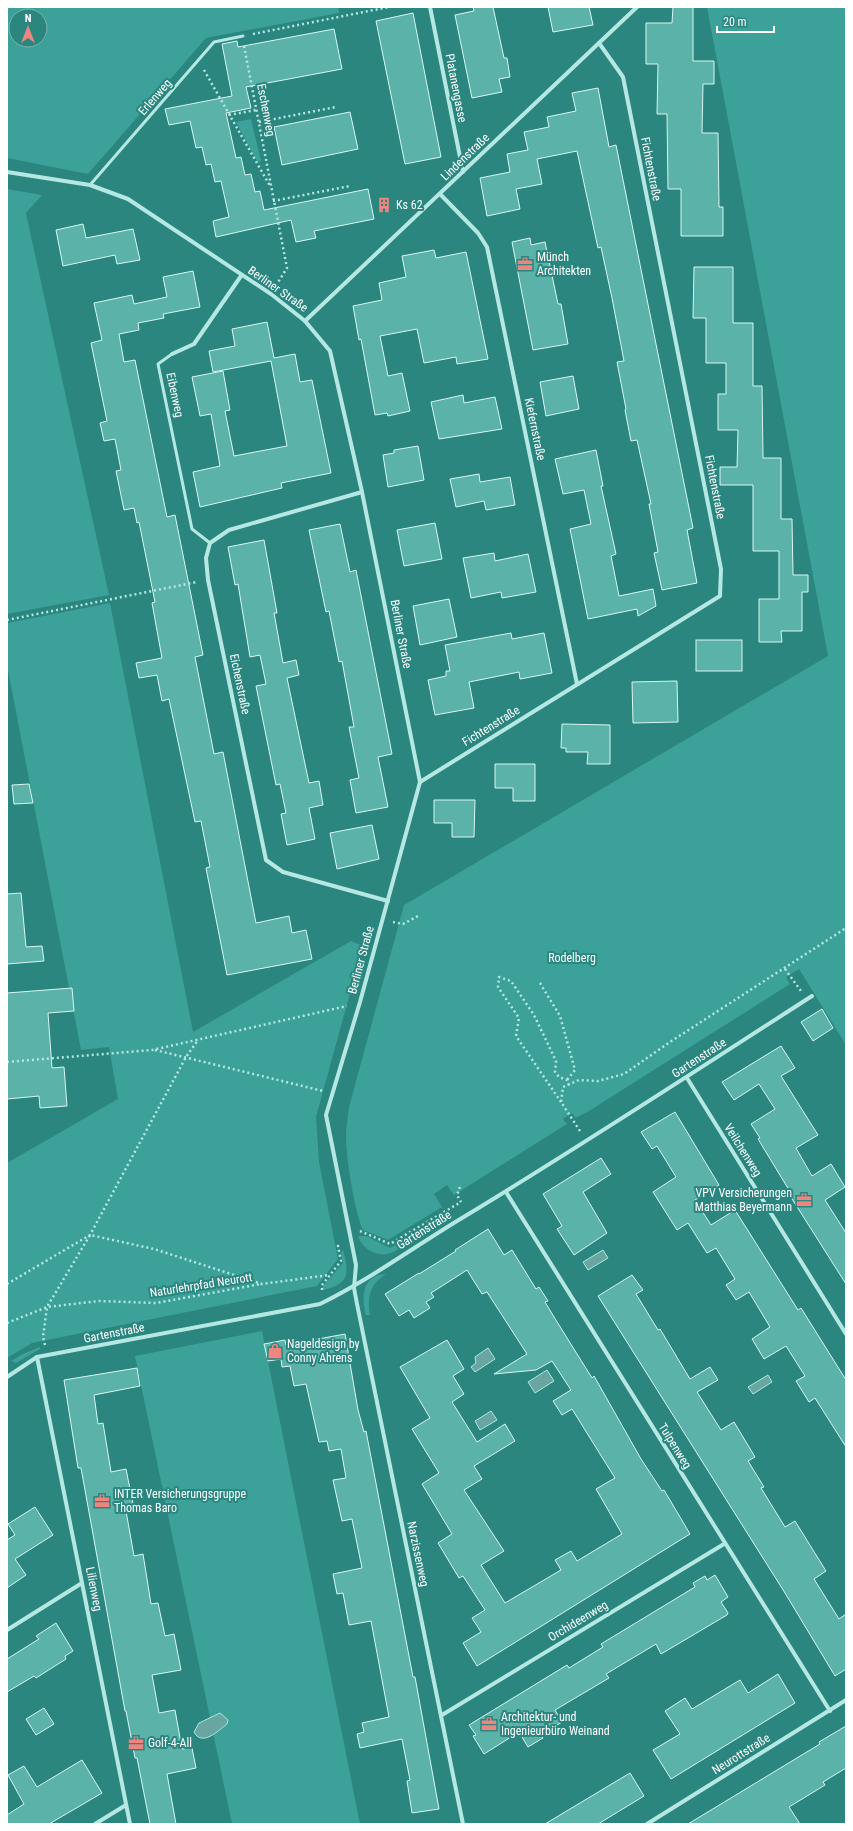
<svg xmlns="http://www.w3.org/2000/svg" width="853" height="1831" font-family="'Roboto Condensed',sans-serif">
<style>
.green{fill:#3ca198;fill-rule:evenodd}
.water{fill:#6aa6a1;stroke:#abe8e1}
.building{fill:#5ab2a9;stroke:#d9f6f3}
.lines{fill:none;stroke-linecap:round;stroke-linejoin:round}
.path{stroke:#b6e8e3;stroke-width:2.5;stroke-dasharray:2 3;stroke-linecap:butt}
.lane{stroke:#b6e8e3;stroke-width:3}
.street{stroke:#b6e8e3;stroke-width:4}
.labels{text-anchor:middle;stroke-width:4;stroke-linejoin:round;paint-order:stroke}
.street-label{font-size:12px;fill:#fff;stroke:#2a867f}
.poi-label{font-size:12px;fill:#fff;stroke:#2a867f;text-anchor:start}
.park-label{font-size:12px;fill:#fff;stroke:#2a867f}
</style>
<rect width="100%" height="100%" fill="#2a867f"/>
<!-- green -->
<g class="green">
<path d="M7,7H338L339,13L206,38L88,174L7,158ZM16,16H40V40H16Z"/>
<path d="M707,7H846V1045L799,969L786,977L790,984L589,1111L576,1118L572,1113L563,1119L567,1124L454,1195L447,1185L434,1194L442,1207L388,1240L363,1230C354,1210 346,1157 346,1135C346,1126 348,1117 349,1107L404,905L828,656Z"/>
<path d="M251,119L261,161L258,163L236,122Z"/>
<path d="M7,189L42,195L26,213L109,595L7,614Z"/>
<path d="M110,603L193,1032L351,941L363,946L316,1117L319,1162L338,1259L317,1286L32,1343L7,1358V1163L118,1099L109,1047L81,1050L7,665V623Z"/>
<path d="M358,1236H366L390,1248L411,1237L410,1242C404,1245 398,1250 391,1253C377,1258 362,1249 358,1236Z"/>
<path d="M343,1250C349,1273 350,1284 323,1290V1286L343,1263L341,1253Z"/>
<path d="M386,1274C370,1284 367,1297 370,1315H366C361,1297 362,1275 386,1274Z"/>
<path d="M262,1331L360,1824H232L135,1356Z"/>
<path d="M40,1347V1349L16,1363L11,1361L23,1354Z"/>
</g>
<!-- water -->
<g class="water">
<path d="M603,1250L608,1258L588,1270L583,1262Z"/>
<path d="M488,1348L495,1359L475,1372L471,1367L476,1363L475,1357Z"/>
<path d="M547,1370L554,1381L535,1393L528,1382Z"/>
<path d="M768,1375L772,1382L753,1394L748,1387Z"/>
<path d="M491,1411L497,1420L480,1430L475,1421Z"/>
<path d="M220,1713L228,1720L227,1724C218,1731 202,1747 194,1732L199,1723Z"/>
</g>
<!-- building -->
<g class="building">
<path d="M473,7H493L504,58H507L510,77L499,79L502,92L472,98L455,15L474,11Z"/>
<path d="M548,7H589L593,25L553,32Z"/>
<path d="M673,7H693V61H714V84H703L702,133H718L719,207H723V236H681V189H668L667,114H657L658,64H646V23H672Z"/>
<path d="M413,13L441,157L405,164L376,21Z"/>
<path d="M334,29L342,69L246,87L251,108L226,113L236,158L241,157L245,175L251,174L255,192L260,191L264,210L368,189L374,219L314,231L316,238L296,242L291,220L216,237L213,221L229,217L221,181L215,182L211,164L206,165L202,147L196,148L190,121L169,125L165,109L232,96L222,44L237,41L238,47Z"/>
<path d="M598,88L609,147L616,145L693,528L687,530L697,583L662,590L654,553L658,552L649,504H651L637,440L631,441L625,410L626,409L617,362L624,361L612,298L601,247L598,248L577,151L537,159L542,184L516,189L520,209L487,216L480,178L510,172L507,154L528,150L524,132L549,127L547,117L576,111L572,93Z"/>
<path d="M350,112L358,149L282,165L274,127Z"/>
<path d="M83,224L86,238L133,229L140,260L117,264L115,255L63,266L56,230Z"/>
<path d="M530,238L531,245L545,242L558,304H561L568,344L533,350L512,242Z"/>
<path d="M434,250L436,258L466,252L488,359L457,364L456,357L424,363L417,329L380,336L388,376L402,373L410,411L388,416L387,413L375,415L361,339L359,340L353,306L382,300L379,283L406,277L402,256Z"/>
<path d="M694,267H733V323H753V386H762L763,458H781V519H792L793,575H808V592H802V631H781L782,642H759V599H779V551H753V485H720V467H737L738,430H718V394H726V363H706V318H693Z"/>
<path d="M193,271L200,307L163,314L164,318L138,323L139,330L119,334L124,362L135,360L167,517L175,515L203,655L195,657L214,754L223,752L256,923L289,916L292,933L306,930L312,959L227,975L206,868L210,867L201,821L195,822L169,699L162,701L157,675L139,678L136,663L162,658L152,603L155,602L139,522L137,523L134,508L124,510L116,471L121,470L115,439L104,441L100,423L107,421L91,343L102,340L94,303L132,295L134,304L167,297L163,277Z"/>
<path d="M267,322L274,358L295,354L300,382L312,380L331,473L281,483L282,488L200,507L193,472L220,466L211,414L200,416L192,377L223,371L230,410L225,411L234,456L287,446L271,361L213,372L209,351L235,346L232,329Z"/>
<path d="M573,376L579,409L546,416L540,382Z"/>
<path d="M463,395L464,403L495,397L502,429L439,439L431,402Z"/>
<path d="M418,446L424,480L388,487L383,455L394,453V450Z"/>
<path d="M596,450L603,486H601L616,554L611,556L619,596L653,589L656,606L638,616L637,609L588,619L570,529L591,524L584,490L563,494L555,459Z"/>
<path d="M479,474L480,482L510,477L515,505L486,510L484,501L456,507L450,479Z"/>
<path d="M435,523L442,559L404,566L397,530Z"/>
<path d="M340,524L350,572L356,570L392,754L378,757L388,807L356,813L350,780L359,778L349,727H354L342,661L339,662L329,611L326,612L309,530Z"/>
<path d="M264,540L277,613H274L283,663L296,660L299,675L287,678L309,783L319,781L323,805L309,808L315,839L287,845L281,814L286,813L280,784L276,785L256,686L266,684L260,655L250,657L238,584L235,585L228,547Z"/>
<path d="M494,553L495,561L528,554L536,592L502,598L501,592L471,598L463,558Z"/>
<path d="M449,599L457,637L420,645L413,606Z"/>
<path d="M511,633L512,639L544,633L552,673L520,679L519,672L469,682L474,708L435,715L428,680L446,676V671H450L445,645Z"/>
<rect x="696" y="640" width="46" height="31"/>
<path d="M677,681L678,722L633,723L632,682Z"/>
<path d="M562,724L610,725V764H587L588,752H566V748H561Z"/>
<path d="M495,764H535V801H513V788H495Z"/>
<path d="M29,784L33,803L14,804L12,785Z"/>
<path d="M434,800H475L474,837H452V823H434Z"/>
<path d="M372,825L379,859L337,869L330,833Z"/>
<path d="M21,893L26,947L42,946L44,961L7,964V894Z"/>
<path d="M72,988L74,1011L48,1013L52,1068L64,1067L67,1106L40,1108L39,1096L7,1099V993Z"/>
<path d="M822,1009L833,1028L813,1041L801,1022Z"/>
<path d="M781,1046L795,1068L781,1076L818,1135L796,1148L812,1176L831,1164L845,1187L825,1200L846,1233V1284L787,1191L789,1190L758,1139L760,1138L751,1124L775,1109L759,1084L734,1100L722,1082Z"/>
<path d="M675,1112L719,1185L695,1200L711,1225L735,1210L798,1310L801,1308L846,1380V1447L815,1398L809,1402L796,1381L805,1376L786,1346L764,1359L752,1339L770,1327L749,1292L736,1300L726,1285L735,1279L716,1248L707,1253L688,1223L677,1230L653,1192L676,1177L657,1146L652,1149L641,1132Z"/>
<path d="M601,1158L611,1174L583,1192L607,1233L574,1255L557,1229L562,1226L543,1194Z"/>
<path d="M488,1229L504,1255L512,1250L536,1289L539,1287L548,1301L545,1302L554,1317L592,1378L594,1376L641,1459L662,1491L664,1490L690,1534L477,1666L463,1643L481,1632L472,1618L485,1610L463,1576L459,1578L438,1543L452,1534L422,1484L439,1473L412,1429L430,1418L400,1367L447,1340L464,1369L453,1376L464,1394L452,1402L477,1442L505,1424L515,1441L474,1466L482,1479L464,1490L504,1551L481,1565L505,1603L561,1570L555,1560L571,1551L577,1561L622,1534L596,1489L615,1478L572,1409L562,1415L553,1401L571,1390L552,1361L536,1370L494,1374L527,1354L487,1292L482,1294L467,1270L431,1293L434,1297L426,1302L430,1308L414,1318L409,1310L399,1316L385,1294L419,1273V1274L456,1251L455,1250Z"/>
<path d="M632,1275L643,1290L636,1294L658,1330L660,1329L690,1379L710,1367L718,1380L697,1392L721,1430L734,1422L755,1457L748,1461L764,1487L761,1488L785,1527L795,1521L826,1571L814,1579L839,1619L846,1614V1669L835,1676L785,1593L598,1296Z"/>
<path d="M345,1334L358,1410L364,1432L366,1431L413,1677H415L439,1809L412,1813L407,1781L410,1780L402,1739L360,1748L357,1734L364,1732L362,1723L389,1717L371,1621L349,1625L343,1593L337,1594L333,1574L362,1568L352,1519L342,1521L333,1480L346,1478L341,1449L329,1451L327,1441L319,1442L306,1384L294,1386L290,1366L282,1367L281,1359L268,1361L264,1344L285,1340L286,1345Z"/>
<path d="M137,1368L140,1386L94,1395L98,1424L103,1423L111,1472L126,1469L134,1509L126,1511L134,1556L143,1554L151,1604L158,1603L165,1636L174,1634L181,1670L152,1675L159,1713L175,1710L182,1749L192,1748L196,1768L167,1774L176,1824H150L137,1758H135L126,1711H125L81,1468H78L64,1380Z"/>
<path d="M35,1507L53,1535L15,1559L26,1575L7,1588V1540L15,1535L8,1524Z"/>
<path d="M715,1575L728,1597L721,1602L728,1613L727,1615L661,1654L656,1644L606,1674L609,1678L555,1710L562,1722L541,1735L543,1738L528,1747L519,1732L484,1754L473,1736L476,1735L469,1725L567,1665L569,1668L603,1647L601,1644L695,1587L693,1583L705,1576L707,1580Z"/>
<path d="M56,1623L73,1651L65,1656L66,1659L36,1678L34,1676L7,1692V1659L39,1639L36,1636Z"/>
<path d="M778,1674L795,1703L671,1779L653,1750L680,1734L665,1711L685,1698L692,1709L740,1680L748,1693Z"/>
<path d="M44,1708L54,1724L36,1735L26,1719Z"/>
<path d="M846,1726V1768L823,1782L825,1785L789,1807L800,1824H688L820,1744L819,1742Z"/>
<path d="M82,1760L102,1793L49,1824H7V1815L24,1804L8,1775L24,1766L37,1787Z"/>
<path d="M630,1773L644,1796L598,1824H545Z"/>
</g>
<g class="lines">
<!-- path -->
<g class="path">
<path d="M253,34L389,7"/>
<path d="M244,46L287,268L277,284"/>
<path d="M204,70L270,186"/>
<path d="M229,115L256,110"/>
<path d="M259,122L336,107"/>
<path d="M273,201L350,186"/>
<path d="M7,620L197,582"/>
<path d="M393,922L403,924L418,916"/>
<path d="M785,969L801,991"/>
<path d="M540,983L560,1016L575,1070L567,1080"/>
<path d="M155,1050L323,1091"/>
<path d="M7,1062L152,1050L347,1006"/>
<path d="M561,1102L516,1036L519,1018L498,987L499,977L511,981L534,1015L556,1061L555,1072L559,1077L567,1080L569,1085"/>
<path d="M580,1131L561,1102L563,1087L579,1080L598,1081L624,1074L670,1042L846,928"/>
<path d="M460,1187L457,1195L461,1202"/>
<path d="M360,1231L390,1244L461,1202"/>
<path d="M7,1284L90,1235L186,1057L198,1040"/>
<path d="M322,1290V1285L341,1261L338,1246L341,1245"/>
<path d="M7,1323L47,1307L99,1301L156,1303L261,1284"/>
<path d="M45,1345L43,1337L47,1307L90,1235L154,1249L262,1284L329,1275"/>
</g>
<!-- lane -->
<g class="lane">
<path d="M90,185L214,42L243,36"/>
<path d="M172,354L158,364L192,529L210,543"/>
</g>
<!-- street -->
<g class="street">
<path d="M430,7L463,172"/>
<path d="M7,172L90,185L128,199L271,294L305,321L330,351L362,492L420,782L360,1002L326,1115L356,1265L354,1288L357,1304L463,1824"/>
<path d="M441,195L478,233L487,247L577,684"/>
<path d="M305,321L637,7"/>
<path d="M172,354L194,344L241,276"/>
<path d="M362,492L229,530L210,543L206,558L208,580L266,860L283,872L388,901"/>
<path d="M420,782L720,596L721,569L623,77L599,43"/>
<path d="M687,1078L846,1334"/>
<path d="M506,1192L830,1711"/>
<path d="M37,1357L130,1824"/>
<path d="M7,1377L37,1357L320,1304C371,1279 418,1244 467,1215C584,1144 697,1070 812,996"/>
<path d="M7,1630L82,1583"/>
<path d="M442,1715L724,1544"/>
<path d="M95,1824L126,1805"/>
<path d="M647,1824L846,1700"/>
</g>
</g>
<!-- icons -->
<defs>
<g id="building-bare" transform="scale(1.2)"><path d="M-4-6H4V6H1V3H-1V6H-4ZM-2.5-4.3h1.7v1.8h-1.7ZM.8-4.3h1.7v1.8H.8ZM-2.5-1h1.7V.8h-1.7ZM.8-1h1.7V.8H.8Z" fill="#ee857e" stroke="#2a867f" stroke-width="2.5" paint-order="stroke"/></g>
<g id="office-bare" transform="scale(1.2)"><path d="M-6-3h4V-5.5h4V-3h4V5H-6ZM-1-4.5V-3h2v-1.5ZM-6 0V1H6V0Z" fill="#ee857e" stroke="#2a867f" stroke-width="2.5" paint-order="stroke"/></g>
<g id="shop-bare" transform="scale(1.2)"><path d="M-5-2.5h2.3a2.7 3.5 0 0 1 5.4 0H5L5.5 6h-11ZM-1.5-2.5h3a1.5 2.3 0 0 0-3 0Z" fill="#ee857e" stroke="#2a867f" stroke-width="2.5" paint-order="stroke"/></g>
</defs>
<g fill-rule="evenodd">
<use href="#building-bare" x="384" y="205"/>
<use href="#office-bare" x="525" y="264"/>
<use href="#office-bare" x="804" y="1200"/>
<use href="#shop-bare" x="275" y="1351"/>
<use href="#office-bare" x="102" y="1501"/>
<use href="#office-bare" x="489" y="1724"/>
<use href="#office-bare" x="136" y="1743"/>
</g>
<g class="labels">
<!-- street labels -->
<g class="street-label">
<text transform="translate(456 88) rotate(79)" y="4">Platanengasse</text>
<text transform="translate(155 97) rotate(-49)" y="4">Erlenweg</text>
<text transform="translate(266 110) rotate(79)" y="4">Eschenweg</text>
<text transform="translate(465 157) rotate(-44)" y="4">Lindenstraße</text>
<text transform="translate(651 169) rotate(79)" y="4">Fichtenstraße</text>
<text transform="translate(278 289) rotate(35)" y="4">Berliner Straße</text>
<text transform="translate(175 395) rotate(78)" y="4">Eibenweg</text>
<text transform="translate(535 429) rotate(78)" y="4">Kiefernstraße</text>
<text transform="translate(715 487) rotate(79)" y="4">Fichtenstraße</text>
<text transform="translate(401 634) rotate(79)" y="4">Berliner Straße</text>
<text transform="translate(240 684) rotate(78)" y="4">Eichenstraße</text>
<text transform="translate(491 726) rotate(-32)" y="4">Fichtenstraße</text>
<text transform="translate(361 960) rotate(-75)" y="4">Berliner Straße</text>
<text transform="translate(699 1058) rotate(-33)" y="4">Gartenstraße</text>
<text transform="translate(743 1150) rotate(58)" y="4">Veilchenweg</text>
<text transform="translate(424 1230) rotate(-32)" y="4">Gartenstraße</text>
<text transform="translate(201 1285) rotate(-9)" y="4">Naturlehrpfad Neurott</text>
<text transform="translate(114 1333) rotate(-11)" y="4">Gartenstraße</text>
<text transform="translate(675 1446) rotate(58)" y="4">Tulpenweg</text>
<text transform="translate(418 1554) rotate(78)" y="4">Narzissenweg</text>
<text transform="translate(94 1589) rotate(79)" y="4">Lilienweg</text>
<text transform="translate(578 1621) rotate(-31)" y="4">Orchideenweg</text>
<text transform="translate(741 1754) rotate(-32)" y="4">Neurottstraße</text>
</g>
<!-- poi labels -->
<g class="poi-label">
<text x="396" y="209">Ks 62</text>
<text x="537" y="261">Münch<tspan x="537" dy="14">Architekten</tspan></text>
<text x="792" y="1197" text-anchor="end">VPV Versicherungen<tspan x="792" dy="14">Matthias Beyermann</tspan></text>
<text x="287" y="1348">Nageldesign by<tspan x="287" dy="14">Conny Ahrens</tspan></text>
<text x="114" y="1498">INTER Versicherungsgruppe<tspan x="114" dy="14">Thomas Baro</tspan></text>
<text x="501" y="1721">Architektur- und<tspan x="501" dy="14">Ingenieurbüro Weinand</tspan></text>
<text x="148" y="1747">Golf-4-All</text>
</g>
<!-- park labels -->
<g class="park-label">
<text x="572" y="962">Rodelberg</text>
</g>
</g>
<!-- border -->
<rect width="853" height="1831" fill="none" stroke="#ffffff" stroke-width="16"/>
<!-- north arrow -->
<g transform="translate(28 28)"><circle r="19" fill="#2a867f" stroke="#7fb6b2"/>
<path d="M0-3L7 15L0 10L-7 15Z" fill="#ee857e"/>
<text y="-6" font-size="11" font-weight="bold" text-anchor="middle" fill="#ffffff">N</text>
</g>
<!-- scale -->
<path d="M717 26v6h57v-6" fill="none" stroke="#ffffff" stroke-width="2"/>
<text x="723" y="26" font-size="12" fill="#ffffff" stroke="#2a867f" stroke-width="3" paint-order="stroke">20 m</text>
</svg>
